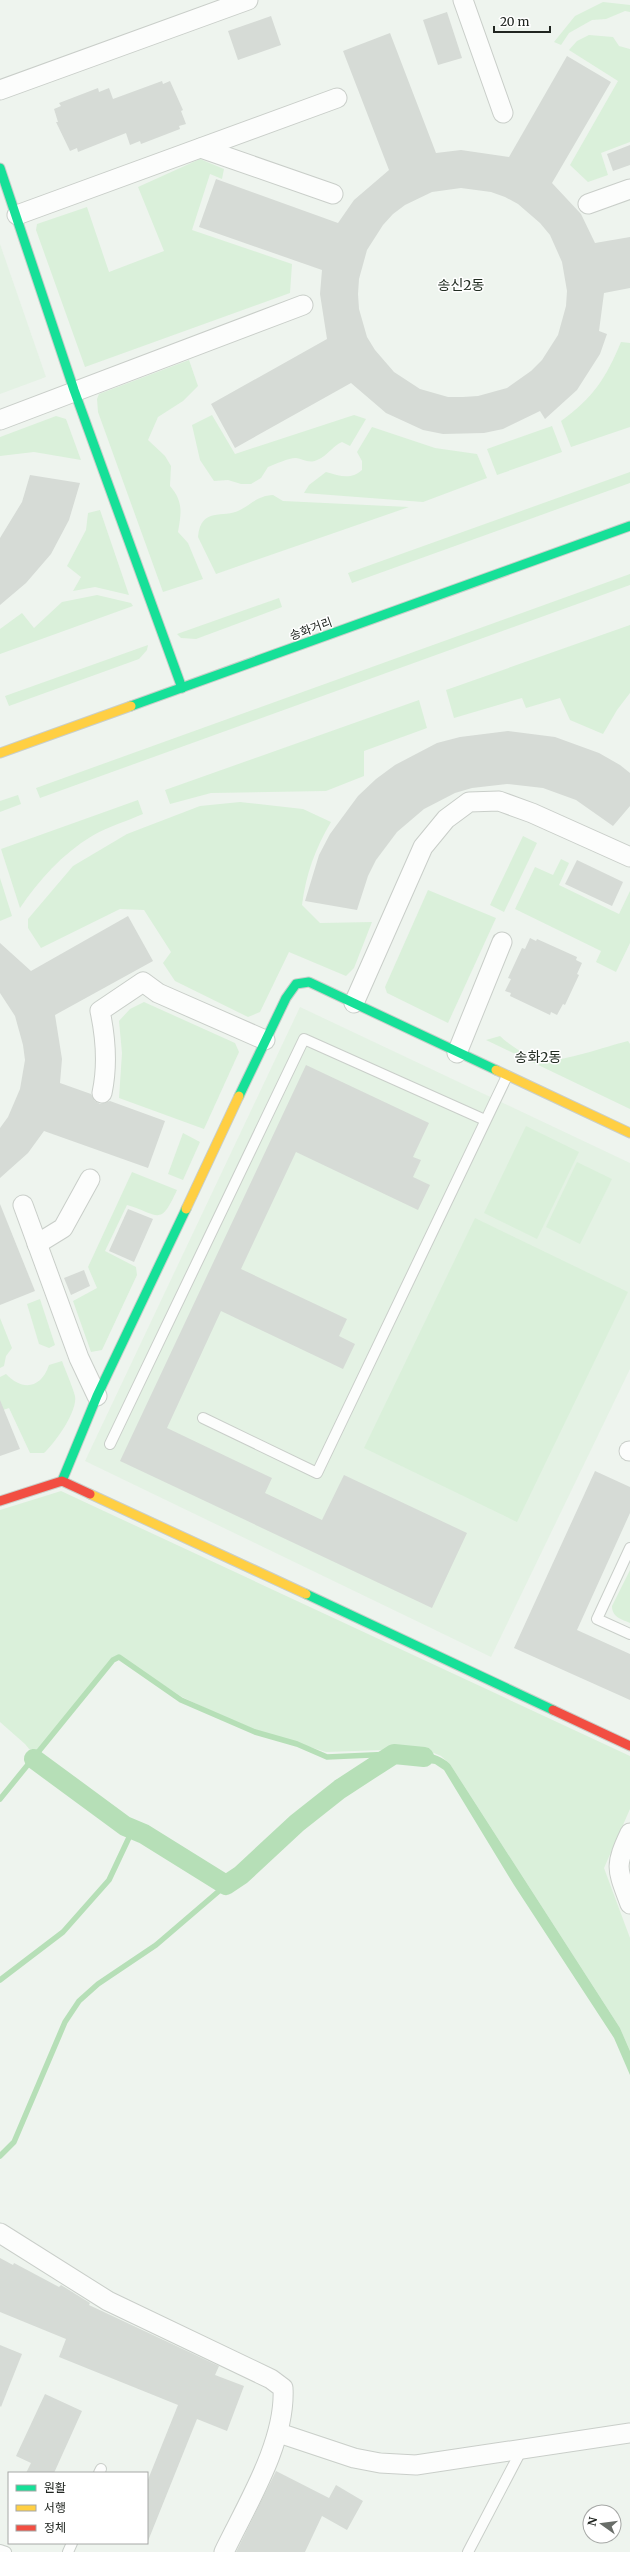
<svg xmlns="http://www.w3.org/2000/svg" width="630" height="2552" font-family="Merriweather,'Noto Sans KR',serif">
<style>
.built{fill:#e4f2e4}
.green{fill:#daf0da}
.water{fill:#b6dfb7}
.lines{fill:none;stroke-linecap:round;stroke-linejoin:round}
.stream{stroke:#b6dfb7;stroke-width:5.5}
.canal{stroke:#b6dfb7;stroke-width:20}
.building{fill:#d6dbd6;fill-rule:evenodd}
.lane-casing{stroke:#c9cec9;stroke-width:12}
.street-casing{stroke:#c9cec9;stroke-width:21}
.fast-casing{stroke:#c9cec9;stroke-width:11}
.slow-casing{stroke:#c9cec9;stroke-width:11}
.jam-casing{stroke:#c9cec9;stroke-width:11}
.lane{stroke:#fcfdfc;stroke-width:10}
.street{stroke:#fcfdfc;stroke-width:19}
.fast{stroke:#16e098;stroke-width:9}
.slow{stroke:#ffcf43;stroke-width:9}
.jam{stroke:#f24e42;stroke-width:9}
.labels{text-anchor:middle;stroke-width:3;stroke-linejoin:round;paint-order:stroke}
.street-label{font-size:12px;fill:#202520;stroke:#fff}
.quarter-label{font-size:14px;fill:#232e23;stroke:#fff}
</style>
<rect width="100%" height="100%" fill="#eef4ee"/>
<!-- built -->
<g class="built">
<path d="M0,244L46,377L0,394Z"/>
<path d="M300,1007L630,1163V1369L491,1657L85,1461Z"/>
</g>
<!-- green -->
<g class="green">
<path d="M603,2L630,5V12L625,11L606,19L592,20L569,33L561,45L554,42L575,16Z"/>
<path d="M589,35L613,37L619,46L630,49V142L601,153L608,175L588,182L570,165L618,81L569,50L577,41Z"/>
<path d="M200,159L224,169L222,179L210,174L192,230L292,264L290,293L85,367L36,230L37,224L87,207L109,272L164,251L138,187Z"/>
<path d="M621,342L630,343V427L571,447L561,421C593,398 606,378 621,342Z"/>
<path d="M189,360L198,386L183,401L158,417L148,440L165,456L171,466L170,486C184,502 181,514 178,532L188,543L203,579L163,592L98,412L97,399L99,394Z"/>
<path d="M212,415L235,454L354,415L366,419L350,446L342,442C332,446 328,456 317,460C309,464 303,459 296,458C288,458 276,464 268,467L261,478L251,484H241L228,480L214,481L200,460L192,425Z"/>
<path d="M56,416L66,419L81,460L34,452L0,456V437Z"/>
<path d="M552,426L562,452L497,475L487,449Z"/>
<path d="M372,427L435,448L477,454L487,478L423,502L304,493L309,485L326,472C340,476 351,480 362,470V461L357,452Z"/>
<path d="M630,472V483L352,583L348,573Z"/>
<path d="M273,495L283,501L409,507L216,574L198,537C201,506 223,519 240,510C252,504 257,496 273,495Z"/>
<path d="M100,510L129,595L95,587L73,591L81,577L67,566L86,530L88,513Z"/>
<path d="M630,574V585L40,798L36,788Z"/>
<path d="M97,595L131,603L133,606L0,654V629L22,613L34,628L62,602Z"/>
<path d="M279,598L282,607L196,639L181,638L177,634Z"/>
<path d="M630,625V693L617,710L603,734L570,720L560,698L526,708L522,698L454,718L446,690Z"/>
<path d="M148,645L147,650L139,659L9,706L5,696Z"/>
<path d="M419,700L427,728L364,751V776L326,791L211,793L170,804L165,790Z"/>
<path d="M18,795L21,804L0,812V801Z"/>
<path d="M138,800L143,814C127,821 107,827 92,836C62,854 39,880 20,908L1,849Z"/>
<path d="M240,802L303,809L331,822C315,849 306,874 302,905L320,923L372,922L354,968L346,976L289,952L260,1012L248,1017L175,981L163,963L171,952L144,910L120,909L41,948L28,928V919L73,866L127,834L200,806Z"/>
<path d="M523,836L537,843L504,912L490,905Z"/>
<path d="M561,859L569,863L559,885L619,914L630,891V943L616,972L596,962L601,951L515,909L535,867L553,875Z"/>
<path d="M0,878L12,916L0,921Z"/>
<path d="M428,890L496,918L448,1023L387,993L385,987Z"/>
<path d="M144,1002L235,1043L239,1052L204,1129L119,1098L122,1053L119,1021L130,1009Z"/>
<path d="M500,1036C508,1044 531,1060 542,1061C566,1061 604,1047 628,1041L630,1044V1109L486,1040Z"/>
<path d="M526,1126L579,1152L537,1239L484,1213Z"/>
<path d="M183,1133L200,1142L183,1180L168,1174Z"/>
<path d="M577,1162L612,1179L580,1244L546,1227Z"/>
<path d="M132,1172L177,1190C160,1227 160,1215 127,1205L105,1251L136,1267L137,1275L102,1350L91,1352L73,1301L97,1288L88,1267Z"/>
<path d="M475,1218L628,1292L517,1522L364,1448Z"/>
<path d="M40,1299L55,1345L49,1348L39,1344L27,1304Z"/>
<path d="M0,1318L12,1348L6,1356L4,1366L0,1368Z"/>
<path d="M62,1361C66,1372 72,1385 75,1396C78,1411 55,1443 44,1453H30L9,1408L0,1411V1377L6,1374C22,1391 41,1389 49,1365Z"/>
<path d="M61,1491L630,1756V1809L604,1868L630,1938V2051L620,2028L450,1764L441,1756L434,1753L384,1750L326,1752L256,1730L216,1713L182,1697L118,1655L112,1658L34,1755L25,1744L0,1722V1510Z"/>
<path d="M630,1570V1623C621,1619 612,1617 612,1606Z"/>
</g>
<!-- water -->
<path class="water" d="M396,1751C416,1752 435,1750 450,1764L620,2028L630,2051V2075L614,2038L514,1885L444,1770L435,1764L397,1758Z"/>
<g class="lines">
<!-- stream -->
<g class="stream">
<path d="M0,1799L113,1660L119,1657L181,1700L255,1732L297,1744L327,1757L394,1754"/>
<path d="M0,1980L63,1932L109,1880L133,1829"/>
<path d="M0,2156L14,2142L65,2022L79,2001L98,1984L156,1945L226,1885"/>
</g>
<!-- canal -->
<path class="canal" d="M34,1759L125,1826L144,1834L226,1885L241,1875L297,1823L340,1789L380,1763L394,1754L424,1757"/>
</g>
<!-- building -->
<g class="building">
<path d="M447,12L462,58L438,65L423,20Z"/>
<path d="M271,16L281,45L238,60L228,31Z"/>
<path d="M390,33L436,153L461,150L509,157L567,56L611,82L552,183L581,214L595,243L630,237V288L604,293L599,331L607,334L600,354L577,390L545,419L540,411L503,429L484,433L443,434L423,430L386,413L351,383L235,448L211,404L327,339L320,294L322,270L199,227L216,179L338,223L354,200L389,170L343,51ZM461,188L491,192L505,197L518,204L540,223L550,235L562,262L567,291L566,306L558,335L542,360L531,371L507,388L478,396L463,397H448L420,389L394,372L375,350L367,337L359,309L358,294L359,279L367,250L383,225L393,214L405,205L432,192Z"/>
<path d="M162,81L163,84L170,81L183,110L181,111L186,124L179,126L180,129L141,144L140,141L130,145L126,133L78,152L77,148L70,151L56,122H58L54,109L61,106L59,103L98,88L99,92L109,88L113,99Z"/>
<path d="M630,145V165L613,171L607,154Z"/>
<path d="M30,475L80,483L69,520L51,554L26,583L0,605V538L22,502Z"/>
<path d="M508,731L555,737L599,753L620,765L630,773V806L613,826L576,800L543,788L507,784L472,788L455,793L424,809L397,832L376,860L368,876L357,910L305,901L319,855L330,834L358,796L376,779L395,765L437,743L460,737Z"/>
<path d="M577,860L623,882L612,906L565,884Z"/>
<path d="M128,916L153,961L55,1015L62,1059L60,1083L91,1094L95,1101L100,1104L110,1101L165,1121L148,1168L44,1131L28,1153L0,1178V1128L8,1117L20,1089L25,1060L23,1045L15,1016L0,993V943L31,971Z"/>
<path d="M530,938L536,941L537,939L577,957L576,960L582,963L577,974L579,975L565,1005L563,1004L557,1015L551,1012L550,1015L510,996L511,993L505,991L511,979L508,978L522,948L525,949Z"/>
<path d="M306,1065L429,1123L413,1157L421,1160L413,1177L430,1185L418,1210L296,1152L241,1269L347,1319L339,1336L355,1344L343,1369L221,1311L167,1428L272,1478L265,1493L322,1520L344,1475L467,1533L432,1608L120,1461Z"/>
<path d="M0,1204L35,1291L0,1305Z"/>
<path d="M128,1209L153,1219L134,1262L109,1251Z"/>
<path d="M84,1270L90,1286L71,1295L64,1278Z"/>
<path d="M0,1400L20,1449L0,1456Z"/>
<path d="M595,1471L630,1487V1513L577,1630L630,1654V1700L514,1648Z"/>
<path d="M0,2258L13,2265L14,2263L59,2287L61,2285L90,2303L89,2305L219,2366L215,2375L244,2386L227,2431L197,2419L148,2541L147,2482L178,2405L59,2357L66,2339L0,2312Z"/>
<path d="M0,2345L22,2354L1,2407L0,2406Z"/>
<path d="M45,2394L82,2411L54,2473H26L31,2463L16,2456Z"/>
<path d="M276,2471L329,2498L336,2485L363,2501L347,2530L322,2516L305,2552H236Z"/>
</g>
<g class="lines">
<!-- lane casing -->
<g class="lane-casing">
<g id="lane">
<path d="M203,1418L317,1473L507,1076"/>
<path d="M110,1444L304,1039L485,1120"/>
<path d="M630,1548L597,1619L630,1634"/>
<path d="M99,2473L101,2469"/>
<path d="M0,2550L6,2552"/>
<path d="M68,2552L72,2543"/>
<path d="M468,2552L522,2449"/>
</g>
</g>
<!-- street casing -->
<g class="street-casing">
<g id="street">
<path d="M463,0L503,113"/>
<path d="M0,90L248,0"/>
<path d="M201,148L333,194"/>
<path d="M588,204L630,189"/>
<path d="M17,215L337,98"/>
<path d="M0,420L303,305"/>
<path d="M354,1003L423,847L446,819L469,802L499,801L532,813L630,857"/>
<path d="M457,1053L502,942"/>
<path d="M102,1093C108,1065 106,1039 100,1011L143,982L158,993L265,1040"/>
<path d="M23,1205L79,1358L97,1396"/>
<path d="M37,1244L63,1228L90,1179"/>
<path d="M629,1451H630"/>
<path d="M630,1833C614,1867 617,1869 630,1904"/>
<path d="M0,2233L108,2301L271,2379L283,2388C286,2442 247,2504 224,2552"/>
<path d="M279,2433L354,2458L380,2463L416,2465L630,2433"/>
</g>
</g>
<!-- fast casing -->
<g class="fast-casing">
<g id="fast">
<path d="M0,168L74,390L182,688"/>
<path d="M131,706L630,526"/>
<path d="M239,1096L286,998L296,984L309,982L496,1070"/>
<path d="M62,1481L97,1396L186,1209"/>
<path d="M306,1594L553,1710"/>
</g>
</g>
<!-- slow casing -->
<g class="slow-casing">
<g id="slow">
<path d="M0,753L131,706"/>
<path d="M496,1070L630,1133"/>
<path d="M186,1209L239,1096"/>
<path d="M90,1494L306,1594"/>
</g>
</g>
<!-- jam casing -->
<g class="jam-casing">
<g id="jam">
<path d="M0,1501L62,1481L90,1494"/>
<path d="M553,1710L630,1746"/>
</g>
</g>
<!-- lane -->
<use href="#lane" class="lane"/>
<!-- street -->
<use href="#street" class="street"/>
<!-- fast -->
<use href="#fast" class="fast"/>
<!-- slow -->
<use href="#slow" class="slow"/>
<!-- jam -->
<use href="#jam" class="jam"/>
</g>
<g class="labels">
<!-- street labels -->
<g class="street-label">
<text transform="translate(311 629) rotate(-20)" y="4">송화거리</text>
</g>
<!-- quarter labels -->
<g class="quarter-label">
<text x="461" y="290">송신2동</text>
<text x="538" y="1062">송화2동</text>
</g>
</g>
<!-- legend -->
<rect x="8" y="2472" width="140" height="72" fill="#ffffff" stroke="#a6a8a6"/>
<rect x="16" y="2485" width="20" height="6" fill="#16e098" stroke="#a6a8a6"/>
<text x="44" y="2492" font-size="12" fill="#202520">원활</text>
<rect x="16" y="2505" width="20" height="6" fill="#ffcf43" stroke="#a6a8a6"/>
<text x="44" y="2512" font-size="12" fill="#202520">서행</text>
<rect x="16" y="2525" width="20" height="6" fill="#f24e42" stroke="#a6a8a6"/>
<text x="44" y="2532" font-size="12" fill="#202520">정체</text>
<!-- north arrow -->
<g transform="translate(602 2524) rotate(284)"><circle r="19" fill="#ffffff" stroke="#a6a8a6"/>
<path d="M0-3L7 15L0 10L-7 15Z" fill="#686d68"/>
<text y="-6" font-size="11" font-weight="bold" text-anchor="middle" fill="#202520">N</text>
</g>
<!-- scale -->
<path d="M494 26v6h56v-6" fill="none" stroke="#202520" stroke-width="2"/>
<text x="500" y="26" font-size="12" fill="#202520" stroke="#ffffff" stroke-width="3" paint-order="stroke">20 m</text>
</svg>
